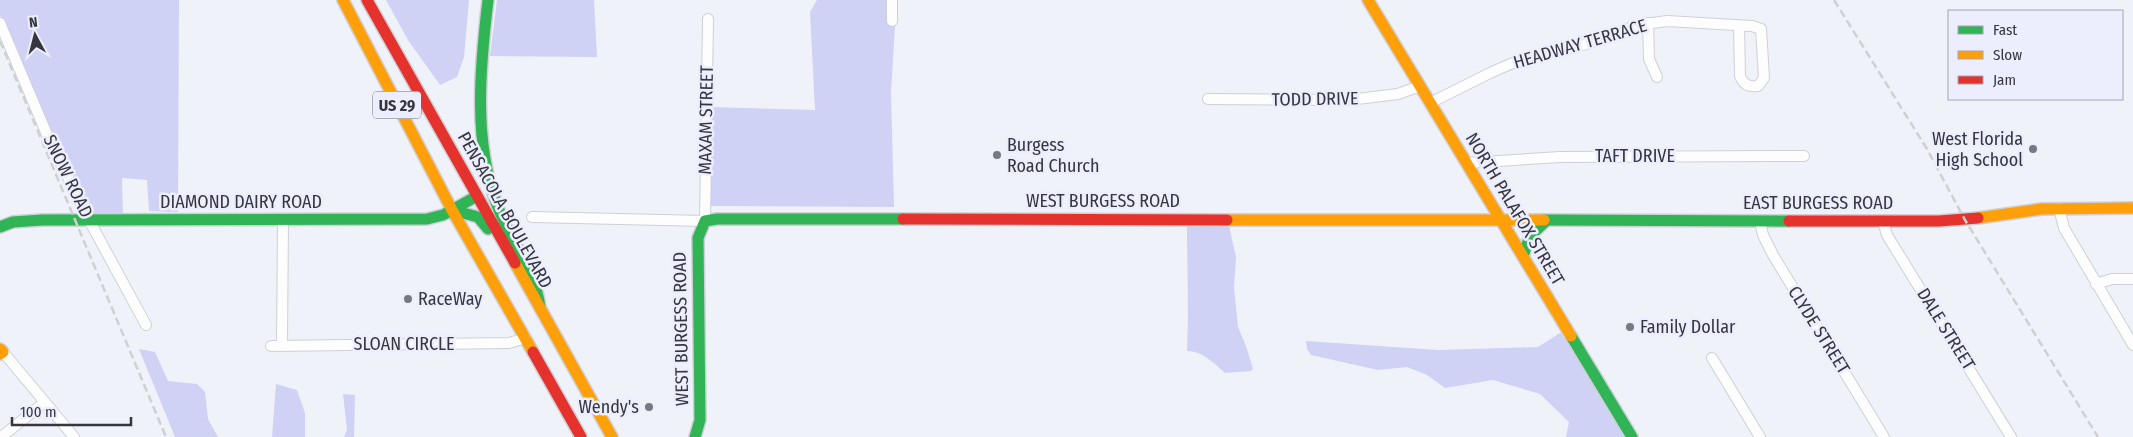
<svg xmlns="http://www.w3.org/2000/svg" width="2133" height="437" font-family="'Fira Sans Condensed',sans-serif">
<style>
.forest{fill:#cfd1f5}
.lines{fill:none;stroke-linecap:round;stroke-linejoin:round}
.street-casing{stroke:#ced0d7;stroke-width:12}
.fast-casing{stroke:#ced0d7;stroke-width:14}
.slow-casing{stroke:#ced0d7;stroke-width:14}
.jam-casing{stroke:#ced0d7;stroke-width:14}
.street{stroke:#fdfdfe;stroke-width:10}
.fast{stroke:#30b455;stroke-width:11}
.slow{stroke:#ff9f0a;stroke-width:11}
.jam{stroke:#e5322d;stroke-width:11}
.rail{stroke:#d0d0d3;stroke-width:2.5;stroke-dasharray:8 4;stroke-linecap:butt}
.poi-dot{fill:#777880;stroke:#edeefd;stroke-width:2}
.labels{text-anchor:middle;stroke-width:5;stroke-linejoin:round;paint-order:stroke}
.shield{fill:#edeefd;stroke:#6d6d77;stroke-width:1}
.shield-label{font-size:16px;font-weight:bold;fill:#36363e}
.street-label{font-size:18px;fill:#36363e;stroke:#edeefd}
.poi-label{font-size:18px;fill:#36363e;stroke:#edeefd;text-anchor:start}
</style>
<rect width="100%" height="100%" fill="#f0f2fa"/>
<!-- forest -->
<g class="forest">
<path d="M0,0H179L178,212L149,211L147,180L122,178L123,214L82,213L0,15Z"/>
<path d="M386,0H469L464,57L457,77L440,85L408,40Z"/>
<path d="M497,0H594L597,57L490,56Z"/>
<path d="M817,0H888L889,26H895L891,93L894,207L709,206L711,107L815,110L810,12Z"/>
<path d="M1187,225L1229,226L1236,257L1234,287L1238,327L1246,346L1253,369L1251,371L1225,373C1214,363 1202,351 1187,351C1189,309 1187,268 1187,225Z"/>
<path d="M1563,331L1628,437H1566L1569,422L1540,394L1493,380L1445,388L1427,375L1407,367L1378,370L1311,355L1307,349L1306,341L1438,350L1538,347Z"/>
<path d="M139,349L155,352L168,381L197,384L205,392L208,419L218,437H175Z"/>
<path d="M276,384L297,390L305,413V437H272Z"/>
<path d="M343,394L355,395L354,437H344L347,430Z"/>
</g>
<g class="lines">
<!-- street casing -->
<g class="street-casing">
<g id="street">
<path d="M892,0V21"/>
<path d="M0,23L48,137L89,220L146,325"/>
<path d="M1648,23L1649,59L1657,77"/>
<path d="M1208,99L1349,100L1398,94L1420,86"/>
<path d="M1430,103L1490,73L1524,58L1591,43L1637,25L1667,21L1752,26L1761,29L1764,78L1758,86C1748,87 1744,85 1740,76L1739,25"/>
<path d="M1467,163L1560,157L1804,156"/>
<path d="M2059,208L2064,228L2133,345"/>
<path d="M532,217L705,221L708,19"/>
<path d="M1760,221L1763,235L1773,255L1884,437"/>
<path d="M1883,221L1887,235L2011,437"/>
<path d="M2096,284L2112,279H2133"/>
<path d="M282,345L283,219"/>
<path d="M271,346L509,343L526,338"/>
<path d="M3,352L74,437"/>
<path d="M1712,358L1760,437"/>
<path d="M1,437L45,402"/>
</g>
</g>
<!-- fast casing -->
<g class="fast-casing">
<g id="fast">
<path d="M488,0C480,67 473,141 497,205C510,240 535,269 540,307"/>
<path d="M452,210L478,217L488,229"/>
<path d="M1544,220L1789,221"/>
<path d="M0,227L13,222L42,220L427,219L443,215L477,196"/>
<path d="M1523,256L1530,236L1546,221"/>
<path d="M1571,336L1632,437"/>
<path d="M695,437L700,420L698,238L705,221L717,219H903"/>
</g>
</g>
<!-- slow casing -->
<g class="slow-casing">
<g id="slow">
<path d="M343,0L452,210L533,352"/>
<path d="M1368,0L1571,336"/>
<path d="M1978,218L2042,209L2133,208"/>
<path d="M1227,220H1544"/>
<path d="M515,263L612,437"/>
<path d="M0,349L3,352L0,354"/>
</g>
</g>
<!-- jam casing -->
<g class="jam-casing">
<g id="jam">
<path d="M367,0L515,263"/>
<path d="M903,219L1227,220"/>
<path d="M1789,221H1939L1978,218"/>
<path d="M533,352L581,437"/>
</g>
</g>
<!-- street -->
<use href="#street" class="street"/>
<!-- fast -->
<use href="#fast" class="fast"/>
<!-- slow -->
<use href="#slow" class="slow"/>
<!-- jam -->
<use href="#jam" class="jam"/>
<!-- rail -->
<g class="rail">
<path d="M1834,0L1927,149L1965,220L2098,437"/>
<path d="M0,41L166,437"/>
</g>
</g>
<!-- markers -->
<g class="poi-dot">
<circle cx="2033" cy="149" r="5"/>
<circle cx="997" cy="155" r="5"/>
<circle cx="408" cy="299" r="5"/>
<circle cx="1630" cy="327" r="5"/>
<circle cx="649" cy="407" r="5"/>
</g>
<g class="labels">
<!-- shield labels -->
<rect class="shield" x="373" y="91.5" width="48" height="27" rx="4"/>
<g class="shield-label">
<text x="397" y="111">US 29</text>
</g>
<!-- street labels -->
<g class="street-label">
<text transform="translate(1580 44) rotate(-16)" y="6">HEADWAY TERRACE</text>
<text transform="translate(1315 99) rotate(-1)" y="6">TODD DRIVE</text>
<text transform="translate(706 120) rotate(-89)" y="6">MAXAM STREET</text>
<text x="1635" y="162">TAFT DRIVE</text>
<text transform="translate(68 176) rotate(64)" y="6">SNOW ROAD</text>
<text x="1103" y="207">WEST BURGESS ROAD</text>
<text x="241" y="208">DIAMOND DAIRY ROAD</text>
<text x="1818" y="209">EAST BURGESS ROAD</text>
<text transform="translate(1515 209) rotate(59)" y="6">NORTH PALAFOX STREET</text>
<text transform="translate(505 210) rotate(61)" y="6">PENSACOLA BOULEVARD</text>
<text transform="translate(681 329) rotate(-91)" y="6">WEST BURGESS ROAD</text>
<text transform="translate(1946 329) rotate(58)" y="6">DALE STREET</text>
<text transform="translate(1819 330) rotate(58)" y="6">CLYDE STREET</text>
<text x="404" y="350">SLOAN CIRCLE</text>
</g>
<!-- poi labels -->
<g class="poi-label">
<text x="2023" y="145" text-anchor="end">West Florida<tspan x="2023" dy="21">High School</tspan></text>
<text x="1007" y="151">Burgess<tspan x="1007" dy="21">Road Church</tspan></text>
<text x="418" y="305">RaceWay</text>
<text x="1640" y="333">Family Dollar</text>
<text x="639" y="413" text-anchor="end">Wendy's</text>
</g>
</g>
<!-- legend -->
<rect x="1948" y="10" width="175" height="90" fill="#edeefd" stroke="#a4a4b1"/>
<rect x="1958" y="26" width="25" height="8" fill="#30b455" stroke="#a4a4b1"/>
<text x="1993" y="35" font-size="15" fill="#36363e">Fast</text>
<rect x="1958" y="51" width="25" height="8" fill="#ff9f0a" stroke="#a4a4b1"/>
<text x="1993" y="60" font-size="15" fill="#36363e">Slow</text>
<rect x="1958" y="76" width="25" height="8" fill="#e5322d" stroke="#a4a4b1"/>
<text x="1993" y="85" font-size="15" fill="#36363e">Jam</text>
<!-- north arrow -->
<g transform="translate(35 35) rotate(353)" stroke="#edeefd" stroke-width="4" paint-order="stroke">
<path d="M0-4L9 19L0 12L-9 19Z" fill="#36363e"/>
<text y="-8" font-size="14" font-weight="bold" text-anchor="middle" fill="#36363e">N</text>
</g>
<!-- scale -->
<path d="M12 417v8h119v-8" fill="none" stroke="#36363e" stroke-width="2.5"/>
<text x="20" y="417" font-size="15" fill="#36363e" stroke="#edeefd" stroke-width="4" paint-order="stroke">100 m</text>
</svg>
